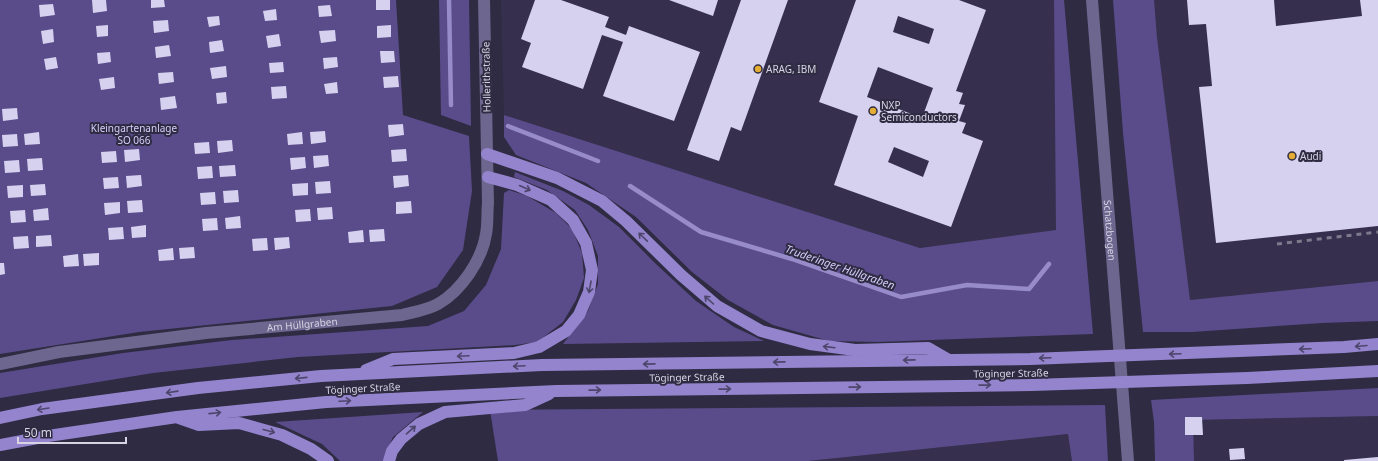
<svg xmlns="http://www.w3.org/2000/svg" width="1378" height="461" font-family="'Noto Sans',sans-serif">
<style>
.built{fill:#36304e}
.green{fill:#5a4c8a}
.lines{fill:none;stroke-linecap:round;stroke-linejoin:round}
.stream{stroke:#988bc9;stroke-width:4.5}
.building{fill:#d5d1ef;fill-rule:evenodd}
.secondary{stroke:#6d668e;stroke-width:12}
.highway{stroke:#9384cd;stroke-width:12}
.rail{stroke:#7d7a8d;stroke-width:3;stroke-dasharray:5 5;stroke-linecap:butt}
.oneway{stroke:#4d466c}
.poi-dot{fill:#e4ad35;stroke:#2f2b42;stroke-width:1.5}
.labels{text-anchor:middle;stroke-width:4;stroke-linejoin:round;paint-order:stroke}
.poi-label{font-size:10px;fill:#d6d4e3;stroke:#2f2b42;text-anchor:start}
.street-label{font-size:10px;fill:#d6d4e3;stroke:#2f2b42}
.park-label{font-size:10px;fill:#d6cffb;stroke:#2f2b42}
.water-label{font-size:11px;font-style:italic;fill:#d5cefa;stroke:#2f2b42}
</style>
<rect width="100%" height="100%" fill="#2f2b42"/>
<!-- built -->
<g class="built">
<path d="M501,0H1054L1057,230L920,248L504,115Z"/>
<path d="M1134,0H1378V281L1185,301Z"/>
<path d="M1378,416V461H1194L1192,420Z"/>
<path d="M1068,434L1072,461H808Z"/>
</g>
<!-- green -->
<g class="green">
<path d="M0,0H396L403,115L469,136L472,191L463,250L437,287L392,306L139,332L0,354Z"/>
<path d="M439,0H469L471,126L441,115Z"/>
<path d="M1054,0H1064L1093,334L878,342L829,341L773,325L728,300L692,272L636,217L586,183L516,155L504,137V115L920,248L1056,230Z"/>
<path d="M1113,0H1154L1157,38L1190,300L1378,281V321L1322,323L1192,332H1143L1123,133Z"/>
<path d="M515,172L563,191L589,205L619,227L657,265L696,301L734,327L764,341L563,344L588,311L598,284V256L588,230L575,210L547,190L514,177Z"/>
<path d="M509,190L527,196L556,213L572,229L582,253L584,278L576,300L563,322L537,342L515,345L298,357L153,373L0,398V373L123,353L232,340L428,326L464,311L486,285L501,249L504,193Z"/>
<path d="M1378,388V416L1193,420L1194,461H1155L1154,422L1151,400Z"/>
<path d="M1105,405L1108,461H1072L1068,434L808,461H498L490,410Z"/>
<path d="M423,412L393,437L383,461H340L322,444L275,422Z"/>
</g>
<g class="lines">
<!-- stream -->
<g class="stream">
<path d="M449,0L451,105"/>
<path d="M508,126L598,161"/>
<path d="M630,186L701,232L792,259L901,297L967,285L1029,289L1049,264"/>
</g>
</g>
<!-- building -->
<g class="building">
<path d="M92,0H106L107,11L93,13Z"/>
<path d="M151,0H164L165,7L151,8Z"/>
<rect x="376" y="0" width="14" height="10"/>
<path d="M535,0H561L609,17L605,27L626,35L629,26L700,52L674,121L603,96L623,42L602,35L583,89L522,67L531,43L521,39Z"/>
<path d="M669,0H718L713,16Z"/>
<path d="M741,0H788L741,131L731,127L719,161L687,150Z"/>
<path d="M856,0H959L986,10L956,91L963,93L959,104L965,105L959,121L966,123L962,133L983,141L951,227L834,185L858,116L819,102ZM898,16L934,29L929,44L893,32ZM878,67L933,88L922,118L867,97ZM894,147L929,161L923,177L888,162Z"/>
<path d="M1187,0H1274L1276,26L1362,16L1360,0H1378V226L1216,243L1199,87L1212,86L1206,24L1189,25Z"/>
<path d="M53,4L55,15L40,17L39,5Z"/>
<path d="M330,5L332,16L319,17L318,6Z"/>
<path d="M276,9L277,20L265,21L263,11Z"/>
<path d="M219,16L220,25L209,27L207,17Z"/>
<path d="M168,20L169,31L154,33L153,21Z"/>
<path d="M108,25V36L97,37L96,26Z"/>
<path d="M391,25V37L377,38V26Z"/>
<path d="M53,29L54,42L43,44L41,31Z"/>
<path d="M335,30L336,41L321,43L319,31Z"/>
<path d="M279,34L281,46L268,48L266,36Z"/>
<path d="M222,40L224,51L210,53L209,42Z"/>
<path d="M169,45L171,56L156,58L155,47Z"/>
<path d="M380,51H394L395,62L381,63Z"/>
<path d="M110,52L111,62L98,64L97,53Z"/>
<path d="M56,57L58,68L46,70L44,59Z"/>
<path d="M337,57L338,67L324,69L323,58Z"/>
<path d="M283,62L284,72L270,73L269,63Z"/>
<path d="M226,66L227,77L212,79L210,68Z"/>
<path d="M173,72L174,82L159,84L158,73Z"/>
<path d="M398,76L399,87L384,88L383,77Z"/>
<path d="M114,77L115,88L101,90L99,79Z"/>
<path d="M337,82L338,93L326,94L324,84Z"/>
<path d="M286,86L287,98L272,99L271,87Z"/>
<path d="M226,92L227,103L217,104L216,93Z"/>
<path d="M175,96L177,108L161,110L160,98Z"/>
<path d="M17,108L18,119L3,121L2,109Z"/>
<path d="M403,124L404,135L389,137L388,125Z"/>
<path d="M325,131L326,142L311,144L310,132Z"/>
<path d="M39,132L40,144L25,145L24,134Z"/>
<path d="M302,132L303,144L288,145L287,134Z"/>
<path d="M17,134L18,146L3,147L2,135Z"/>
<path d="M232,140L233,151L218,153L217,141Z"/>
<path d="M209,142L210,153L195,154L194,143Z"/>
<path d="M139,149L140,160L125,162L124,150Z"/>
<path d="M406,149L407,161L392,162L391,150Z"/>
<path d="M116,151L117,162L102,163L101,152Z"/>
<path d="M328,155L329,166L314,168L313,156Z"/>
<path d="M305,157L306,168L291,170L290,158Z"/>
<path d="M42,158L43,170L28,171L27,159Z"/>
<path d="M19,160L20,172L5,173L4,161Z"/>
<path d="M235,165L236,176L220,177L219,166Z"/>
<path d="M212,166L213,178L198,179L197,167Z"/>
<path d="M141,175L142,186L127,188L126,176Z"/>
<path d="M408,175L409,186L394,188L393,176Z"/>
<path d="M118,177L119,188L104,189L103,178Z"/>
<path d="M330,181L331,193L316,194L315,182Z"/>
<path d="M308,183V195L293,196L292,184Z"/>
<path d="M45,184L46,195L31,196L30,185Z"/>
<path d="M23,185V197L8,198L7,186Z"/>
<path d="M238,190L239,202L224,203L223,191Z"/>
<path d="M215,192L216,204L201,205L200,193Z"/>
<path d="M142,200L143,212L128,213L127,201Z"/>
<path d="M411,201L412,213L396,214V202Z"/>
<path d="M120,202V213L105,215L104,203Z"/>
<path d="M332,207L333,219L318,220L317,208Z"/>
<path d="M48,208L49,220L34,221L33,210Z"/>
<path d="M310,209L311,221L296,222L295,210Z"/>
<path d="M25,210L26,222L11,223L10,211Z"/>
<path d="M240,216L241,228L226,229L225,218Z"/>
<path d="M217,218L218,230L203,231L202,219Z"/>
<path d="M146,225V237L132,238L131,227Z"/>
<path d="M123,227L124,239L109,240L108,228Z"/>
<path d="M384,229L385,241L370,242L369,230Z"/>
<path d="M363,230L364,242L349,243L348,232Z"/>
<path d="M51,235L52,246L36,247V236Z"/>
<path d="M28,236L29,248L14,249L13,237Z"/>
<path d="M289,237L290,248L275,250L274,238Z"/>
<path d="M267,238L268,250L253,251L252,239Z"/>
<path d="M194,247L195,258L180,259L179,248Z"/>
<path d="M173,248L174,260L159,261L158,250Z"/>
<path d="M99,253V265L84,266L83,254Z"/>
<path d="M78,254L79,266L64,267L63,256Z"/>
<path d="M0,263H4L5,274L0,275Z"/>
<path d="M1185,417H1202L1203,435H1185Z"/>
<path d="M1244,448L1245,459L1230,460L1229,449Z"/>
<path d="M1378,457V461H1344V460Z"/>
</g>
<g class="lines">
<!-- secondary -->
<g class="secondary">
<path id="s1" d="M1092,0L1128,461"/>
<path id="s2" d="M0,364L59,352L206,333L402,315C414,312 427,310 438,304C461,291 482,260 486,234C488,224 487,213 488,203L484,0"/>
</g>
<!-- highway -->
<g class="highway">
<path d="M487,154L557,178L602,201L626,221L681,275L717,306L761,331L810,344L855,350L928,348L947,359"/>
<path d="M366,370L393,359L514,353L539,347L566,331L579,315L589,292L592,270L586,243L573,220L551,200L517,185L488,177"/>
<path d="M0,418L42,409L198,388L321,376L542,365L1030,359L1344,347L1378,344"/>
<path d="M179,418L199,425L239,423L282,435L311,449L328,461"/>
<path d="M0,445L48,436L177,417L326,402L556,391L1032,385L1247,378L1378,371"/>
<path d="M389,461L392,451L401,439L419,424L445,412L525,405L549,394"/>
</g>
<!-- rail -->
<path class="rail" d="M1277,244L1378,232"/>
</g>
<!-- one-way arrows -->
<defs><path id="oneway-shaft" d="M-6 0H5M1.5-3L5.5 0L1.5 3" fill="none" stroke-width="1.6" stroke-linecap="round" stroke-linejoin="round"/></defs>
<g class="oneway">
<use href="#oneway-shaft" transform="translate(525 188) rotate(24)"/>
<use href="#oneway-shaft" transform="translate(643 237) rotate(-136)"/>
<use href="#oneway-shaft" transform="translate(590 287) rotate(100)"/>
<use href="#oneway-shaft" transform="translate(709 300) rotate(-138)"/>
<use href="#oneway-shaft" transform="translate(1361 346) rotate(175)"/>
<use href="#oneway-shaft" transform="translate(829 347) rotate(-173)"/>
<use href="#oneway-shaft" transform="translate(1305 349) rotate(178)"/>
<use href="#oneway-shaft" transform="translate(1175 354) rotate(178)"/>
<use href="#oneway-shaft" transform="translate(463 356) rotate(177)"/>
<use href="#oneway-shaft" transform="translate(1045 358) rotate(178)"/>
<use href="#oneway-shaft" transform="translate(909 360) rotate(179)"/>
<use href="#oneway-shaft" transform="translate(779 362) rotate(179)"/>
<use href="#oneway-shaft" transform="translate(649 364) rotate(179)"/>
<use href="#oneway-shaft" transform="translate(519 366) rotate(177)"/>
<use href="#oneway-shaft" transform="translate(301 378) rotate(174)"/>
<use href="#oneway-shaft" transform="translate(985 385) rotate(-1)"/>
<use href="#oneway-shaft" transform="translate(855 387) rotate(-1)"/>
<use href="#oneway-shaft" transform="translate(725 389) rotate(-1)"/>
<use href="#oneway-shaft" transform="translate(595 390) rotate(-1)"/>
<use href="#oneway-shaft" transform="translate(172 392) rotate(172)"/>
<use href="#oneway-shaft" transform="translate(345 401) rotate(-3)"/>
<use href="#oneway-shaft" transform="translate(43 409) rotate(171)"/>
<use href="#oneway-shaft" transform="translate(215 413) rotate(-6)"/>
<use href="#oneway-shaft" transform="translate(411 430) rotate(-41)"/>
<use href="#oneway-shaft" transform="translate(269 431) rotate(15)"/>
</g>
<!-- markers -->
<g class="poi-dot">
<circle cx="758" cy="69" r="4"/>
<circle cx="873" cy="111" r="4"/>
<circle cx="1292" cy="156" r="4"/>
</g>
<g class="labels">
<!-- poi labels -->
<g class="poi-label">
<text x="766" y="73">ARAG, IBM</text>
<text x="881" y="109">NXP<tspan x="881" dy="12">Semiconductors</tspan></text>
<text x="1300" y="160">Audi</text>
</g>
<!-- street labels -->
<g class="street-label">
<text transform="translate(486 77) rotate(-91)" y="4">Hollerithstraße</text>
<text dy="4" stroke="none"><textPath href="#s1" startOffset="231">Schatzbogen</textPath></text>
<text dy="4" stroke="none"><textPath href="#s2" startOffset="305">Am Hüllgraben</textPath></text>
<text transform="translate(1011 373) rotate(-1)" y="4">Töginger Straße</text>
<text transform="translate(687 377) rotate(-1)" y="4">Töginger Straße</text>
<text transform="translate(363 388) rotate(-3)" y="4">Töginger Straße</text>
</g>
<!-- park labels -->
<g class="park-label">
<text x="134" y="132">Kleingartenanlage<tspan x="134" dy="12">SO 066</tspan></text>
</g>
<!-- water labels -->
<g class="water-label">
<text transform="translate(840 267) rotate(19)" y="4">Truderinger Hüllgraben</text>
</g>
</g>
<!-- scale -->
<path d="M18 437v6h108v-6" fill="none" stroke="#d6d4e3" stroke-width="2"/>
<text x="24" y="437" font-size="12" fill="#d6d4e3" stroke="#2f2b42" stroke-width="3" paint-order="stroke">50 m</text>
</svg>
